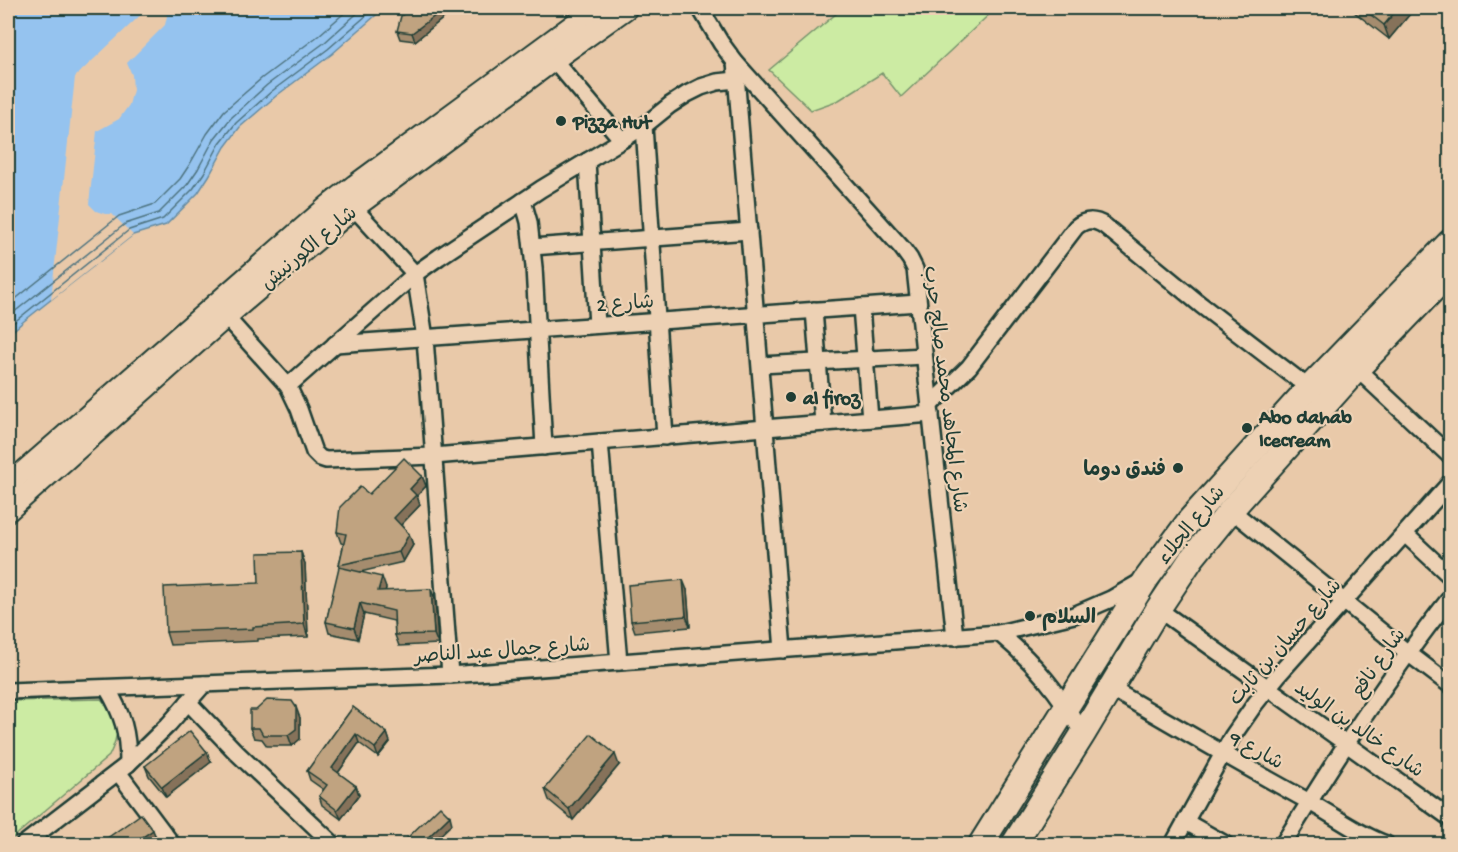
<svg xmlns="http://www.w3.org/2000/svg" width="1458" height="852" font-family="'Gochi Hand','Playpen Sans Arabic',sans-serif">
<style>
.green{fill:#cceba3;stroke:#76946c;stroke-width:1.5}
.water{fill:#95c3ef;stroke:#668da4;stroke-width:1.5}
.pier{fill:#e9c9a9}
.lines{fill:none;stroke-linecap:round;stroke-linejoin:round}
.shore{stroke:#4e737f;stroke-width:1.5}
.minor-casing{stroke:#1f3d34;stroke-width:20}
.tertiary-casing{stroke:#1f3d34;stroke-width:24}
.primary-casing{stroke:#1f3d34;stroke-width:28}
.minor{stroke:#edd1b4;stroke-width:15}
.tertiary{stroke:#edd1b4;stroke-width:20}
.primary{stroke:#edd1b4;stroke-width:24}
.wall{fill:#a58c6e;stroke:#1f3d34;stroke-width:1.5}
.shaded-wall{fill:#86725a;stroke:#1f3d34;stroke-width:1.5}
.building{fill:#c0a380;stroke:#1f3d34;stroke-width:1.5}
.poi-dot{fill:#1f3d34;stroke:#edd1b4;stroke-width:2}
.labels{text-anchor:middle;stroke-width:4.5;stroke-linejoin:round;paint-order:stroke}
.poi-label{font-size:20px;font-weight:bold;fill:#1f3d34;stroke:#edd1b4;text-anchor:start}
.street-label{font-size:20px;fill:#1f3d34;stroke:#edd1b4}
</style>
<rect width="100%" height="100%" fill="#e9c9a9"/>
<filter id="ink" filterUnits="userSpaceOnUse"><feTurbulence type="fractalNoise" baseFrequency=".0167" numOctaves="2"/><feDisplacementMap in="SourceGraphic" scale="12" xChannelSelector="R" yChannelSelector="G"/><feConvolveMatrix kernelMatrix="1 2 1 2 8 2 1 2 1" color-interpolation-filters="sRGB"/></filter>
<g filter="url(#ink)">
<!-- green -->
<g class="green">
<path d="M843,8H996L901,97L882,73L839,100L811,110L769,70Z"/>
<path d="M101,699C120,718 121,732 109,756L8,842V701Z"/>
</g>
<!-- water -->
<path class="water" d="M8,8H384L332,54L276,96L240,127L225,147L209,176L198,193L166,225L133,235L24,321L8,335Z"/>
<!-- pier -->
<path class="pier" d="M148,8H162L167,16L165,25L127,63L132,75L133,90L129,105L119,119L97,131L89,204L96,211L105,214H112L133,235L51,300L75,77Z"/>
<g class="lines">
<!-- shore -->
<g class="shore">
<path d="M8,305L119,216L155,204L180,179L190,164L207,134L224,111L262,78L318,36L350,8"/>
<path d="M8,317L125,224L159,213L187,185L198,169L214,139L231,118L267,85L324,43L363,8"/>
<path d="M8,327L129,230L163,219L193,189L204,173L220,143L236,123L272,91L328,49L375,8"/>
</g>
<!-- minor casing -->
<g class="minor-casing">
<g id="minor">
<path d="M700,8L721,43L735,62L902,248L910,259L915,269L955,637"/>
<path d="M554,60L622,140"/>
<path d="M735,62L783,650"/>
<path d="M644,126L665,437"/>
<path d="M587,161L597,325"/>
<path d="M523,201L529,222L534,267L544,447"/>
<path d="M354,208L415,274L425,338L450,675"/>
<path d="M532,247L749,231"/>
<path d="M861,307L870,419"/>
<path d="M814,310L823,423"/>
<path d="M226,317L288,386L299,409L314,452L320,458L326,460L434,456L931,414"/>
<path d="M335,344L918,303"/>
<path d="M761,365L924,356"/>
<path d="M1357,369L1450,456"/>
<path d="M288,386L415,274L439,257L541,189L622,140L644,126L670,105L687,94L701,87L717,82L736,80"/>
<path d="M930,405L969,367L1076,227C1086,219 1094,219 1105,226L1201,305L1309,388"/>
<path d="M600,442L619,662"/>
<path d="M1231,510L1408,653L1450,685"/>
<path d="M1405,534L1450,576"/>
<path d="M1158,609L1450,818"/>
<path d="M999,633C1036,664 1059,693 1083,734"/>
<path d="M107,688C123,715 128,732 128,764"/>
<path d="M1110,688C1175,726 1240,764 1306,800C1333,815 1358,834 1386,844"/>
<path d="M8,691L450,675L999,633L1074,615L1111,599L1142,581"/>
<path d="M188,702L236,752L333,844"/>
<path d="M118,772L172,844"/>
<path d="M1186,822L1225,844"/>
<path d="M24,844L128,764L169,724L204,684"/>
<path d="M1173,844L1232,737L1255,704L1279,674L1450,483"/>
<path d="M1283,844C1335,760 1388,676 1450,598"/>
</g>
</g>
<!-- tertiary casing -->
<g class="tertiary-casing">
<g id="tertiary">
<path d="M8,485L328,206L355,185L596,8"/>
<path d="M8,511L226,317L354,208L554,60L627,8"/>
</g>
</g>
<!-- primary casing -->
<g class="primary-casing">
<g id="primary">
<path d="M981,844L1147,578L1189,521L1309,388L1450,242"/>
<path d="M1014,844L1083,734L1158,609L1192,558L1231,510L1357,369L1450,272"/>
</g>
</g>
<!-- minor -->
<use href="#minor" class="minor"/>
<!-- tertiary -->
<use href="#tertiary" class="tertiary"/>
<!-- primary -->
<use href="#primary" class="primary"/>
</g>
<!-- wall -->
<g class="wall">
<path d="M412,8H448L446,16L415,41L400,39L397,31Z"/>
<path d="M1349,8H1415L1389,39Z"/>
<path d="M422,476L426,486L417,496L420,505L401,525L409,534L413,545L403,562L360,572L386,588L385,591L435,599L438,644L399,646L395,635L394,621L364,614L358,639L329,633L326,622L340,567L339,565L344,544L341,543L337,532L369,494Z"/>
<path d="M301,552L305,564L308,637L258,639V641L170,645L166,632L259,583Z"/>
<path d="M687,590L690,627L635,632L631,621Z"/>
<path d="M353,707L387,733L390,742L378,757L359,743L338,773L356,786L359,795L341,819L322,805L319,796L324,790L310,780L307,771Z"/>
<path d="M300,718V739L292,746H267L262,739L254,738L250,728Z"/>
<path d="M211,762L166,797L149,776L145,766Z"/>
<path d="M619,765L573,820L549,800L545,789Z"/>
</g>
<!-- shaded-wall -->
<g class="shaded-wall">
<path d="M444,8H448L446,16L415,41L412,33Z"/>
<path d="M1398,8H1415L1389,39L1384,25Z"/>
<path d="M422,476L426,486L417,496L420,505L398,528L394,518L410,489Z"/>
<path d="M409,534L413,545L403,562L399,552Z"/>
<path d="M301,552L305,564L308,637L304,624Z"/>
<path d="M382,577L386,588L382,602L378,591Z"/>
<path d="M683,580L687,590L690,627L686,616Z"/>
<path d="M431,589L435,599L438,644L434,634Z"/>
<path d="M360,603L364,614L358,639L354,628Z"/>
<path d="M296,707L300,718V739L292,746L288,735Z"/>
<path d="M387,733L390,742L378,757L375,748Z"/>
<path d="M356,734L359,743L335,777L332,768Z"/>
<path d="M207,752L211,762L166,797L162,787Z"/>
<path d="M615,754L619,765L573,820L569,809Z"/>
<path d="M356,786L359,795L341,819L337,810Z"/>
<path d="M450,816L452,824L431,844H421Z"/>
<path d="M153,830L157,840L151,844H132Z"/>
</g>
<!-- building -->
<g class="building">
<path d="M412,8H444V9L412,33L397,31L401,16Z"/>
<path d="M1362,8H1398L1384,25Z"/>
<path d="M404,458L422,476L410,489L416,495L394,518L409,534L399,552L339,565L346,534L337,532L340,507L360,487L369,494Z"/>
<path d="M301,552L304,624L253,627V629L166,632L164,587L259,583L258,553Z"/>
<path d="M339,567L382,577L378,591L431,589L434,634L395,635L394,611L360,603L354,628L326,622Z"/>
<path d="M683,580L686,616L631,621L628,585Z"/>
<path d="M267,700L292,701L296,707V729L288,735H263L259,728H250V710H256Z"/>
<path d="M353,707L387,733L375,748L356,734L332,768L356,786L337,810L319,796L327,785L307,771Z"/>
<path d="M190,731L207,752L162,787L145,766Z"/>
<path d="M591,734L615,754L569,809L545,789Z"/>
<path d="M440,806L450,816L421,844H401Z"/>
<path d="M141,814L153,830L132,844H99Z"/>
<path d="M467,836L475,844H459Z"/>
</g>
</g>
<!-- markers -->
<g class="poi-dot">
<circle cx="561" cy="121" r="6"/>
<circle cx="791" cy="397" r="6"/>
<circle cx="1247" cy="428" r="6"/>
<circle cx="1178" cy="468" r="6"/>
<circle cx="1030" cy="616" r="6"/>
</g>
<g class="labels">
<!-- poi labels -->
<g class="poi-label">
<text x="573" y="128">Pizza Hut</text>
<text x="803" y="404">al firoz</text>
<text x="1259" y="423">Abo dahab<tspan x="1259" dy="23">Icecream</tspan></text>
<text x="1166" y="475" text-anchor="end">فندق دوما</text>
<text x="1042" y="623">السلام</text>
</g>
<!-- street labels -->
<g class="street-label">
<text transform="translate(308 247) rotate(-40)" y="7">شارع الكورنيش</text>
<text transform="translate(625 302) rotate(-4)" y="7">شارع 2</text>
<text transform="translate(947 389) rotate(83)" y="7">شارع المجاهد محمد صالح حرب</text>
<text transform="translate(1190 524) rotate(-51)" y="7">شارع الجلاء</text>
<text transform="translate(1284 641) rotate(-49)" y="7">شارع حسان بن ثابت</text>
<text transform="translate(502 649) rotate(-4)" y="7">شارع جمال عبد الناصر</text>
<text transform="translate(1377 662) rotate(-55)" y="7">شارع نافع</text>
<text transform="translate(1360 728) rotate(35)" y="7">شارع خالد بن الوليد</text>
<text transform="translate(1257 749) rotate(29)" y="7">شارع 9</text>
</g>
</g>
<!-- margin -->
<rect width="1458" height="852" fill="none" stroke="#edd1b4" stroke-width="30"/>
<rect x="15" y="15" width="1428" height="822" fill="none" stroke="#1f3d34" stroke-width="2" filter="url(#ink)"/>
</svg>
